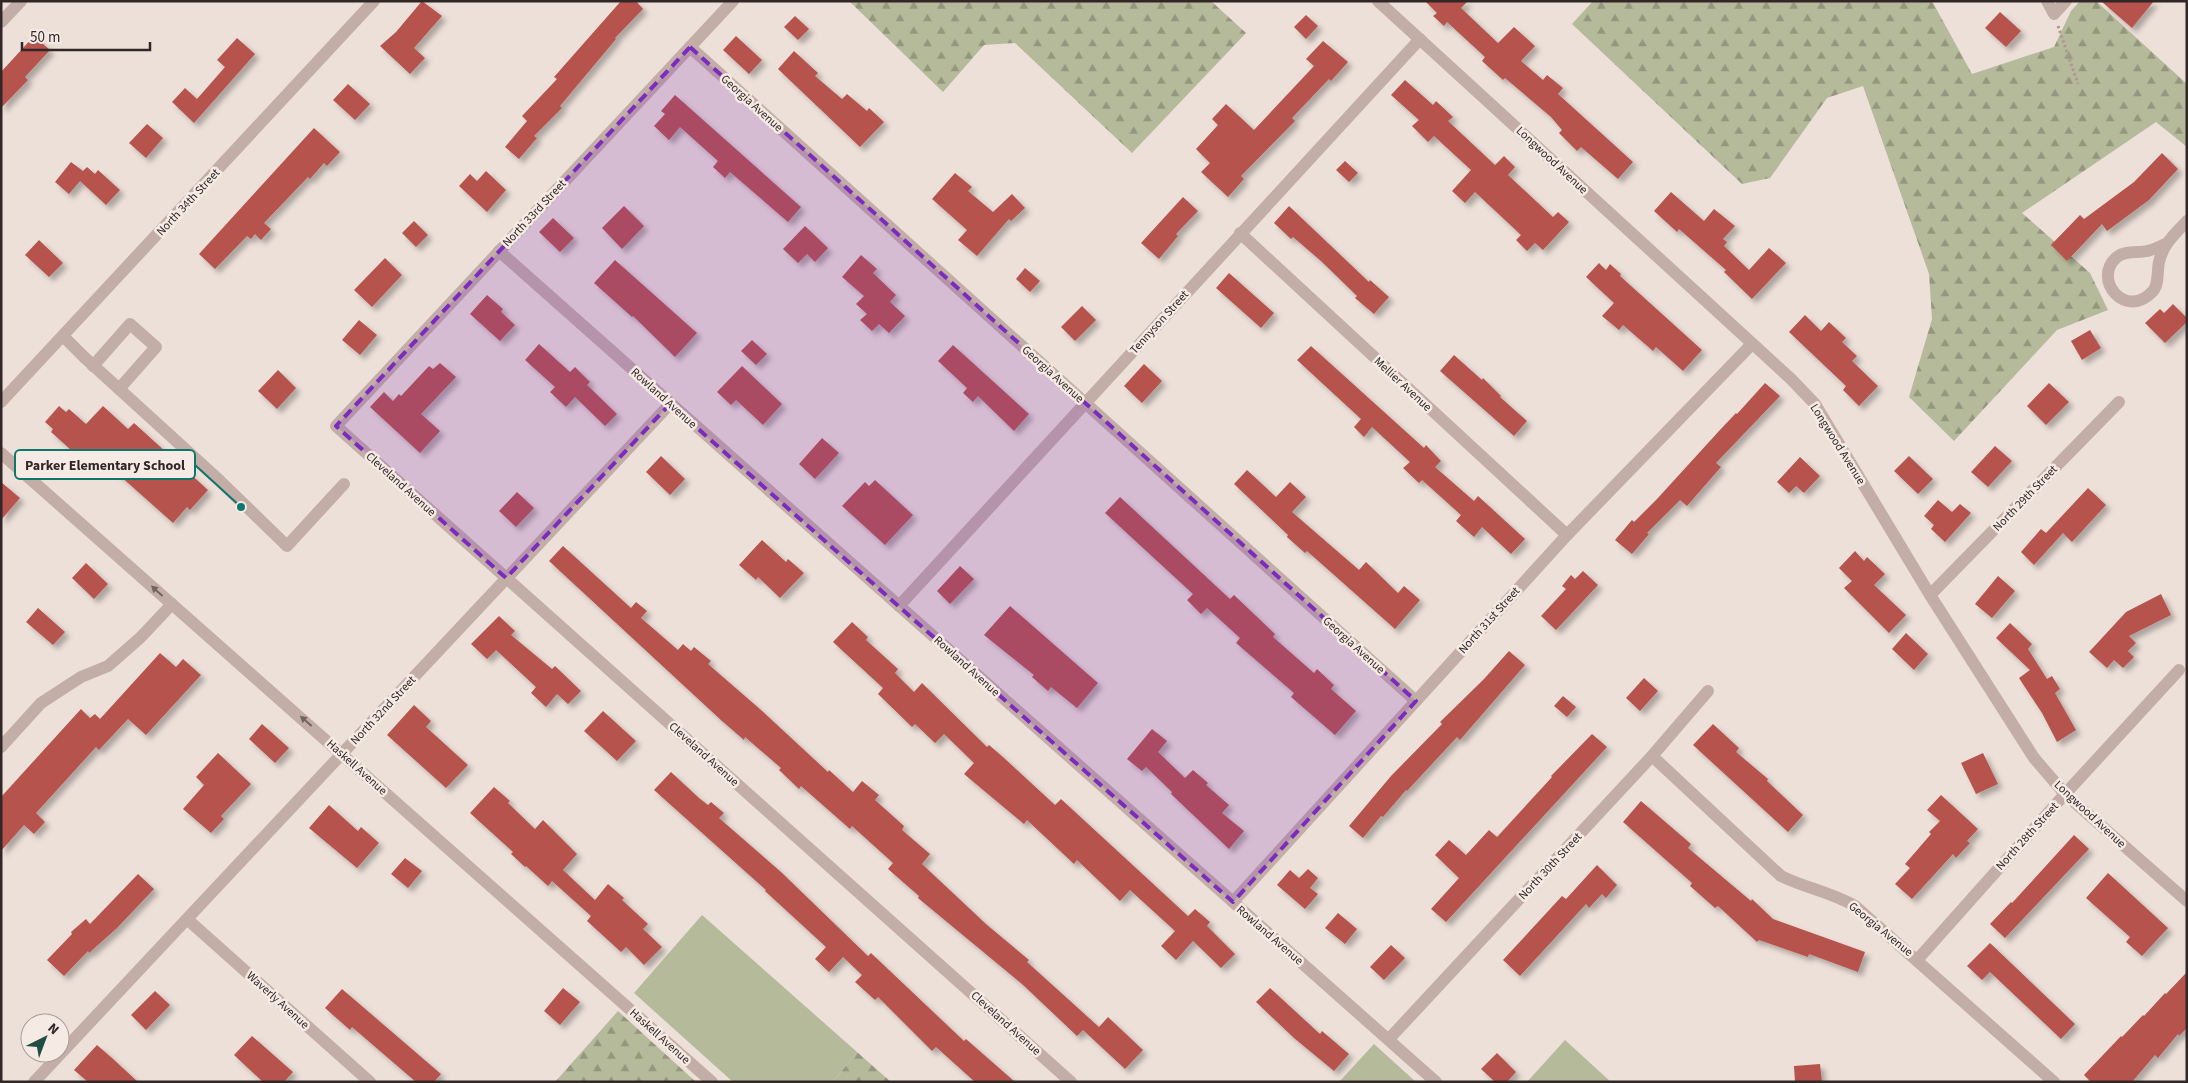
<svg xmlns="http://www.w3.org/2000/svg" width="2188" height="1083" font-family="'Source Sans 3',sans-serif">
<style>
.green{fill:#b5ba9b}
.forest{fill:url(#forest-firs)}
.building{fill:#b6534e;filter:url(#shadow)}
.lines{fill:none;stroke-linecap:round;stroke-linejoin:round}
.path{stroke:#af9891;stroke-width:3;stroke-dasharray:2.5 2.5;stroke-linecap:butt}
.minor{stroke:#c3aea7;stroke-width:12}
.oneway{fill:#736460}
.marked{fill:#7b2cbf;fill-opacity:0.2;stroke:#7b2cbf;stroke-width:4;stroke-dasharray:10 6;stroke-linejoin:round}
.labels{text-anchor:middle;stroke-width:5;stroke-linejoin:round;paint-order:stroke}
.street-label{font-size:12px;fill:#312726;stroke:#f6eae4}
.leader{fill:none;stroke:#0f766e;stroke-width:2}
.callout-dot{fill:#0f766e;stroke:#f6eae4;stroke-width:2}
.callout{fill:#f6eae4;stroke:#0f766e;stroke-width:2}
.callout-label{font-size:14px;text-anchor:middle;font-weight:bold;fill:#312726}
</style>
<defs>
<pattern id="forest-firs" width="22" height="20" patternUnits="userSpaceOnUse" patternTransform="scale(1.25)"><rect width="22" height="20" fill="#b5ba9b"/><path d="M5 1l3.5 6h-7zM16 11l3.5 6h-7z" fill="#94977e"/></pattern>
<filter id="shadow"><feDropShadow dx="4.5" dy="4.5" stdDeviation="2.5" flood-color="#0004"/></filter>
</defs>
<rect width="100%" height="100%" fill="#ede0d9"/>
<!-- green -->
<g class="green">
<path d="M702,915L857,1052L833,1082H733L634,993Z"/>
<path d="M1565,1040L1611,1082H1527Z"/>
<path d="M1374,1044L1416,1082H1339Z"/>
</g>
<!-- forest -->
<g class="forest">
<path d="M849,1H1211L1246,33L1132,153L1015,43L984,45L943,92Z"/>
<path d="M1593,1H1932L1972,74L2054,47L2071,11L2080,1H2096L2187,84V147L2156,122L2022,213L2090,273L2108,310L2057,330L1954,441L1909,397L1932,319L1929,274L1863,86L1827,98L1770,178L1742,184L1572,24Z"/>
<path d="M618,1011L696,1082H555Z"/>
<path d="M857,1052L891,1082H833Z"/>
</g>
<!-- building -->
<g class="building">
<path d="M422,1L442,16L414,48L425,58L410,74L380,46L396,32Z"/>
<path d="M621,1H636L643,9L615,38L616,39L560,106L562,108L534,136L537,138L519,159L505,147L527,121L522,116L557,79L554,77Z"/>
<path d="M1425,1H1468L1461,8L1498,43L1514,27L1535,46L1521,61L1543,80L1547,75L1563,88L1558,94L1633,162L1618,179L1581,147L1577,151L1559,133L1562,130L1551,117L1505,78L1503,80L1482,61L1485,57L1447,22L1444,26L1433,16L1437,13Z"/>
<path d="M2101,1H2154L2132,28Z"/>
<path d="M2000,12L2021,31L2006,47L1985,28Z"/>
<path d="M1306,15L1318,26L1306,39L1294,27Z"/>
<path d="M795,16L809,29L798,40L784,27Z"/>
<path d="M34,36L50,50L25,77L28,80L1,108V72Z"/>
<path d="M736,36L762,60L749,74L723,50Z"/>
<path d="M237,38L255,54L194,123L172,102L185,88L197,99L225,67L217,60Z"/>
<path d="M1323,41L1348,62L1331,81L1329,79L1292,118L1295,121L1241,176L1244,179L1228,197L1201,172L1210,163L1196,149L1218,125L1212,119L1226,104L1254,130L1314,66L1306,59Z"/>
<path d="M794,51L818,73L815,76L842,99L847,94L867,111L869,108L884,122L860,147L778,69Z"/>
<path d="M1405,80L1433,105L1436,101L1453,117L1448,121L1495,165L1504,156L1515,167L1508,175L1553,217L1558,212L1569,222L1543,250L1535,243L1527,251L1516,240L1521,235L1475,192L1465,203L1452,191L1471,170L1434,136L1428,142L1412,126L1419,120L1391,95Z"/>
<path d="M348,84L370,104L355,120L333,100Z"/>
<path d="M675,95L801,207L788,222L730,172L725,178L713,167L718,161L680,127L669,140L654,126L665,114L661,111Z"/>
<path d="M147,124L163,138L146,158L129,143Z"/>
<path d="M314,128L340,152L327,166L324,163L310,179L308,177L264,223L271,229L261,240L255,234L251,239L247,236L215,269L199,254Z"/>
<path d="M2162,153L2178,169L2149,200L2107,231L2102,224L2067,261L2051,245L2080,215L2084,219L2134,182Z"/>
<path d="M1345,161L1358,173L1349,182L1336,170Z"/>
<path d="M71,162L83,171L87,167L95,174L98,170L120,190L106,205L80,181L69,194L55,182Z"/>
<path d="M486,171L506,190L487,212L459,186L470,174L477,181Z"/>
<path d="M955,173L972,187L968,191L993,212L1012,194L1025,208L1011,221L1009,219L977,256L958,240L967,230L932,199Z"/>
<path d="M1671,192L1704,221L1714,209L1735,226L1723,239L1727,242L1724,246L1749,270L1769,248L1786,263L1752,299L1724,272L1726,270L1679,229L1677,232L1654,211Z"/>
<path d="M1183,197L1198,211L1176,234L1178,236L1159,259L1141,243Z"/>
<path d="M624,206L644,226L622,249L602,228Z"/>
<path d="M1289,206L1369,282L1370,280L1389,297L1374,314L1355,298L1357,296L1321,261L1293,237L1291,239L1274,223Z"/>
<path d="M553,218L574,238L560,252L539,232Z"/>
<path d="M414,221L428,235L416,247L402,233Z"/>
<path d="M805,226L828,248L815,262L807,254L798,263L783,249Z"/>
<path d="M39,240L63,263L49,277L25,255Z"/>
<path d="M861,255L877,269L873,273L896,295L890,302L905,316L889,333L879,324L872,331L860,320L867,314L856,304L864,296L842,277Z"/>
<path d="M385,258L402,275L372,307L354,290Z"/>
<path d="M615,260L697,333L675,357L633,316L632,317L594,283Z"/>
<path d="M1599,263L1606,270L1610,264L1621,274L1620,276L1702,350L1683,371L1656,347L1653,351L1623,325L1619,330L1602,316L1614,303L1586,277Z"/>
<path d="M1025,268L1040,281L1030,292L1016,279Z"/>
<path d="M1229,273L1274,313L1261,328L1216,288Z"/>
<path d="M487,295L503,309L501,312L515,325L500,341L470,314Z"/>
<path d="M2173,304L2187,318V322L2165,343L2145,323L2160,309L2164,313Z"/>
<path d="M1082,306L1096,320L1075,341L1061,327Z"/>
<path d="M1805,315L1821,331L1829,322L1846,338L1842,342L1857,356L1852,361L1878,386L1859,406L1843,390L1846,386L1789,332Z"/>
<path d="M359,320L377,335L360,355L342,340Z"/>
<path d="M2090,330L2101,348L2082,360L2071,341Z"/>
<path d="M752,340L767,354L756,365L741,351Z"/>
<path d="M539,344L570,372L575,367L590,382L587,385L617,414L605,426L575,397L566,407L550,392L555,387L525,360Z"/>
<path d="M953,345L1029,414L1014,431L978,396L973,402L963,393L967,388L938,361Z"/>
<path d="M1311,346L1424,448L1426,445L1441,461L1435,467L1474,501L1478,496L1525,539L1511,554L1482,527L1474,537L1456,521L1461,515L1422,480L1419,483L1403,468L1410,462L1372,427L1364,437L1354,427L1361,419L1297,360Z"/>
<path d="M1454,355L1482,380L1483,378L1501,396L1500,397L1527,421L1514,436L1440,371Z"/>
<path d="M440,363L456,377L421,414L440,431L420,453L370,407L384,392L393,401L399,394L401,396L429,366L433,369Z"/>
<path d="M1144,364L1162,381L1142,403L1124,386Z"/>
<path d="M742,366L782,404L763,425L736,400L731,405L717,392Z"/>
<path d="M278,370L296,388L277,409L258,391Z"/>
<path d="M1765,383L1780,396L1716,463L1721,467L1687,506L1680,500L1647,533L1649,534L1632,554L1615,540L1632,520L1634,522L1657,499L1719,431L1736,413L1737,414Z"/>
<path d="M2049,383L2069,402L2046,425L2027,406Z"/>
<path d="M59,406L66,412L69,409L86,424L103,406L128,429L134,423L208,490L190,510L187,507L173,523L100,458L91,468L51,432L53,429L45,422Z"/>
<path d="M822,438L839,453L815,479L799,464Z"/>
<path d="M1995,446L2012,461L1988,487L1971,472Z"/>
<path d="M661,456L685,479L670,495L646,472Z"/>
<path d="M1909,456L1933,479L1918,494L1894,471Z"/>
<path d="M1800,457L1820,476L1804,493L1796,486L1789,493L1777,482Z"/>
<path d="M1247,470L1276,497L1290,482L1306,497L1292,512L1359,570L1366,562L1398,593L1404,586L1420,600L1395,629L1307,551L1305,553L1287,537L1288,535L1234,484Z"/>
<path d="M875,480L913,515L885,545L842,506L865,482L869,486Z"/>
<path d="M1,482L20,498L1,520Z"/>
<path d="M2088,488L2106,505L2072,542L2063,533L2034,565L2021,552L2041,529L2046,533Z"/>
<path d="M517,492L534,508L516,527L499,511Z"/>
<path d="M1120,497L1230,599L1234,595L1275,634L1273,637L1314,673L1317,669L1334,685L1331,689L1356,711L1335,735L1291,697L1294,693L1236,643L1240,638L1207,608L1201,614L1187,600L1193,594L1105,513Z"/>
<path d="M1938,500L1952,512L1960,504L1971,513L1945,542L1931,529L1934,525L1924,516Z"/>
<path d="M762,540L786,562L788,559L804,573L780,598L758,577L756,580L739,565Z"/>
<path d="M563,546L631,608L636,602L647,611L641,618L678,650L683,644L691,651L694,647L711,661L708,664L761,710L828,772L829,770L853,792L862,781L879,795L875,800L904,826L902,830L930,854L922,864L986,924L1029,960L1027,962L1099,1027L1108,1017L1143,1050L1125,1069L1083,1030L1077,1036L1022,984L918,898L919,896L888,869L893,863L852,826L850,829L801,786L799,789L779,770L781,768L745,737L744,740L722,721L549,561Z"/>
<path d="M1855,551L1864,561L1867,557L1885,574L1874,585L1906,615L1889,633L1844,588L1852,581L1839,568Z"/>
<path d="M86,563L108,584L94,599L72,578Z"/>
<path d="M960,566L974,579L950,604L937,591Z"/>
<path d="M1583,571L1598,585L1556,630L1541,616L1566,589L1562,586L1571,575L1575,579Z"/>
<path d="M1998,576L2015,591L1992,618L1975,604Z"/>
<path d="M2161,594L2171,615L2129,636L2136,643L2128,651L2134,657L2123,668L2114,660L2107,668L2089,652L2126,612Z"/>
<path d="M1010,606L1098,683L1077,708L1051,687L1048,691L1032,677L1034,675L984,635Z"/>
<path d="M38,608L65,632L53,645L26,622Z"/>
<path d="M499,616L515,631L511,635L552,669L555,666L581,691L568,704L557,694L546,707L531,693L536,687L496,650L487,659L471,644Z"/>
<path d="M852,622L868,637L866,640L898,669L895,673L914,692L922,683L987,747L989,745L1004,758L1055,805L1061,799L1188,916L1195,909L1210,922L1207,926L1235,954L1221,968L1193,941L1176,960L1161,946L1175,931L1130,890L1120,901L1077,860L1074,864L1027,820L1024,824L964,774L974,763L944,734L935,743L915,724L912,727L878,694L883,688L833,642Z"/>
<path d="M2010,623L2032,644L2028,649L2047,679L2052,676L2060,689L2055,693L2076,730L2057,742L2042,713L2019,678L2030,670L1996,638Z"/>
<path d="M1906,633L1928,654L1914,670L1892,649Z"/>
<path d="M1509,651L1525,665L1460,740L1457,737L1407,791L1406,790L1383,817L1381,816L1363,838L1349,826L1391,776L1442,724L1440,722L1484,679Z"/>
<path d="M160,653L176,667L183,659L201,675L146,735L128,719L99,750L96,747L36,813L45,822L34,834L24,825L1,851V797L81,709L90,718L95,714L100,719Z"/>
<path d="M1644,678L1658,691L1640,711L1626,698Z"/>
<path d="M1563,696L1576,707L1567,717L1554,706Z"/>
<path d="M414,705L431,721L426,727L468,765L446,788L387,735Z"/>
<path d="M603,711L636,741L617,761L584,731Z"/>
<path d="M262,724L289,748L275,763L249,739Z"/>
<path d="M1713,724L1739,748L1736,752L1768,779L1767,781L1803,815L1788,832L1693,745Z"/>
<path d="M1152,729L1167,741L1158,752L1185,778L1193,770L1208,783L1206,785L1229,805L1222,813L1244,831L1229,849L1171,794L1172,792L1146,767L1142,771L1127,759Z"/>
<path d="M1592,734L1607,747L1446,922L1431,909L1459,878L1435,855L1449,840L1466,855L1489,830L1497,837L1552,777L1551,776Z"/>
<path d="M218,753L251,784L221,816L224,819L211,833L183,809L204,785L196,777Z"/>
<path d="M1983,753L1998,784L1976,794L1961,763Z"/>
<path d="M671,772L699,798L708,805L711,802L724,813L719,818L781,872L868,956L871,953L964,1041L966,1039L1015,1082H975L936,1047L932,1051L878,997L875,1000L855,982L862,975L843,957L829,972L815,959L826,947L765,891L766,890L654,790Z"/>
<path d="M494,787L510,801L508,803L535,829L543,820L577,854L563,870L595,900L608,884L624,898L622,900L648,924L643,929L662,947L644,965L626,947L621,952L587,921L591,916L552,881L548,886L526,866L525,867L511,854L513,852L470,813Z"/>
<path d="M1941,795L1978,829L1967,841L1970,843L1956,858L1953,854L1912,899L1895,884L1910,868L1905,864L1931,834L1929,832L1940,821L1927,810Z"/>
<path d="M1641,801L1691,844L1688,848L1751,901L1752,899L1773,919L1865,952L1858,972L1809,954L1808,957L1759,940L1757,942L1718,906L1715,908L1690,886L1692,883L1623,822Z"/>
<path d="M329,805L358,831L361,827L379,843L357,868L309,828Z"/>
<path d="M2074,835L2089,849L2005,938L1990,924L2011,902L2012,903Z"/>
<path d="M405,858L422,871L408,888L391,874Z"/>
<path d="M1597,865L1617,885L1606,898L1602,894L1589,908L1586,904L1520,976L1503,960L1562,896L1566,899Z"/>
<path d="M1308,869L1318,878L1310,888L1318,894L1305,909L1277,885L1290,870L1299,878Z"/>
<path d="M2108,873L2168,928L2142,956L2126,942L2130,937L2086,898Z"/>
<path d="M138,874L154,889L117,928L89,953L88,951L64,976L47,960L72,934L71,932L86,919L90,924Z"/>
<path d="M1338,913L1357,929L1345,944L1325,928Z"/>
<path d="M1990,943L2075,1024L2061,1039L1990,972L1982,980L1967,966Z"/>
<path d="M1391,945L1405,958L1384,980L1370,967Z"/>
<path d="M2187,972V1028L2179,1036L2178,1034L2158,1058L2155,1055L2132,1082H2091L2084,1075L2121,1036L2122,1037L2143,1015L2144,1016L2165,993L2166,994Z"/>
<path d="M563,988L580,1002L560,1025L544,1011Z"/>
<path d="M1270,988L1320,1034L1322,1031L1349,1054L1334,1071L1294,1038L1256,1002Z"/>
<path d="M342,989L441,1074L434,1082H416L352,1027L350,1030L325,1008Z"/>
<path d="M155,991L170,1005L146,1030L131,1015Z"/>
<path d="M252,1036L293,1072L284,1082H263L234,1055Z"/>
<path d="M97,1045L112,1058L138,1082H88L74,1070Z"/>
<path d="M1497,1053L1516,1072L1507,1082H1495L1481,1069Z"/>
<path d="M1820,1064L1822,1082H1795L1794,1066Z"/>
</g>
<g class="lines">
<!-- path -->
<path class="path" d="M2058,26L2078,84"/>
<!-- minor -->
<g class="minor">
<path d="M733,1L336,426L1071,1082"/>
<path d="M1378,1L1791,379L1815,404L1930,595L2034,758L2065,794L2187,901"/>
<path d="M2047,1L2054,14L2066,1"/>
<path d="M1,22L21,1"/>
<path d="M690,47L1416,701"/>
<path d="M1240,233L1567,535"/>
<path d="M2165,244C2159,247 2153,250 2147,251C2138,253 2125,250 2117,257C2091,279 2126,321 2153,291C2159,284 2157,271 2159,262C2163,244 2175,234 2187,221"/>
<path d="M499,251L1436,1082"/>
<path d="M63,336L84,357L219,480L287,546L344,484"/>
<path d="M93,366L130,324L156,347L119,389"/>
<path d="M1,402L374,1"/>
<path d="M1,453L712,1082"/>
<path d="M1930,595L2119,402"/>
<path d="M899,606L1420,39"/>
<path d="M1,747L41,703L81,677L108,666L141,637L172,604"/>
<path d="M1652,756L1781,876C1805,888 1831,892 1855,906L2054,1082"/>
<path d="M1233,902L1567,535L1752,344"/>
<path d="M187,919L370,1082"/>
<path d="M1918,959L2065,794L2179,670"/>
<path d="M1389,1039L1652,756L1708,691"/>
<path d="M34,1082L670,404"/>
</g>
</g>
<!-- one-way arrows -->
<defs><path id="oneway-solid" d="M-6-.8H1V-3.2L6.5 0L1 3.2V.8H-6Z" transform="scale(1.25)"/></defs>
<g class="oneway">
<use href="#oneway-solid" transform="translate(157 591) rotate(-138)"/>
<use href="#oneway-solid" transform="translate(306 721) rotate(-139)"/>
</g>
<!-- marked area -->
<path class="marked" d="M690,47L1416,701L1233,902L670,404L506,578L336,426Z"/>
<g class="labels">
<!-- street labels -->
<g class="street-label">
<text transform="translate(752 103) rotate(42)" y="4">Georgia Avenue</text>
<text transform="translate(1552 160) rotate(43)" y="4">Longwood Avenue</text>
<text transform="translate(188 202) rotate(-47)" y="4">North 34th Street</text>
<text transform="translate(534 213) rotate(-47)" y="4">North 33rd Street</text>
<text transform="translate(1159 322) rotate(-48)" y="4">Tennyson Street</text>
<text transform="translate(1053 374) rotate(42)" y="4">Georgia Avenue</text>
<text transform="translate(1403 384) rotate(43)" y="4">Mellier Avenue</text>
<text transform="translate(664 398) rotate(42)" y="4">Rowland Avenue</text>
<text transform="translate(1838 444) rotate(58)" y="4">Longwood Avenue</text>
<text transform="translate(401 484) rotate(42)" y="4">Cleveland Avenue</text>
<text transform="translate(2025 498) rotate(-46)" y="4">North 29th Street</text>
<text transform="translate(1489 620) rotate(-48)" y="4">North 31st Street</text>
<text transform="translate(1354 645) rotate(42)" y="4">Georgia Avenue</text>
<text transform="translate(967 666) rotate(42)" y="4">Rowland Avenue</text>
<text transform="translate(383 710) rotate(-47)" y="4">North 32nd Street</text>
<text transform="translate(704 754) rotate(42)" y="4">Cleveland Avenue</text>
<text transform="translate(357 767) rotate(42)" y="4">Haskell Avenue</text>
<text transform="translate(2090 814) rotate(43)" y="4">Longwood Avenue</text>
<text transform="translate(2027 836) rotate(-48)" y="4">North 28th Street</text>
<text transform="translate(1550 866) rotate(-47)" y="4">North 30th Street</text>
<text transform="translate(1881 929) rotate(39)" y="4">Georgia Avenue</text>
<text transform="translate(1270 935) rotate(41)" y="4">Rowland Avenue</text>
<text transform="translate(278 1000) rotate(42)" y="4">Waverly Avenue</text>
<text transform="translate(1006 1023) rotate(42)" y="4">Cleveland Avenue</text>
<text transform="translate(660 1036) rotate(42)" y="4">Haskell Avenue</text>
</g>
</g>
<!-- callouts -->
<path class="leader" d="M241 507L195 465"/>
<circle class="callout-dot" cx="241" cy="507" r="5"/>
<rect class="callout" x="15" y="450" width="180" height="29" rx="5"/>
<g class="callout-label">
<text x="105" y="470">Parker Elementary School</text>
</g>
<!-- border -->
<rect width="2188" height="1083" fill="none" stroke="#312726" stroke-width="5"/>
<!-- north arrow -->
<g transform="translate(45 1038) rotate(42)"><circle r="24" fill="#f6eae4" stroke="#a79c98"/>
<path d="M0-4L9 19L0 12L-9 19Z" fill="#214d47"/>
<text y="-8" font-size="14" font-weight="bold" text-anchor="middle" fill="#312726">N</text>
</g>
<!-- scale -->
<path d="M22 42v8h128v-8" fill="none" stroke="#312726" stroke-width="2.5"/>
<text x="30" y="42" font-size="15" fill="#312726" stroke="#f6eae4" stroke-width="4" paint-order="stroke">50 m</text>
</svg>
